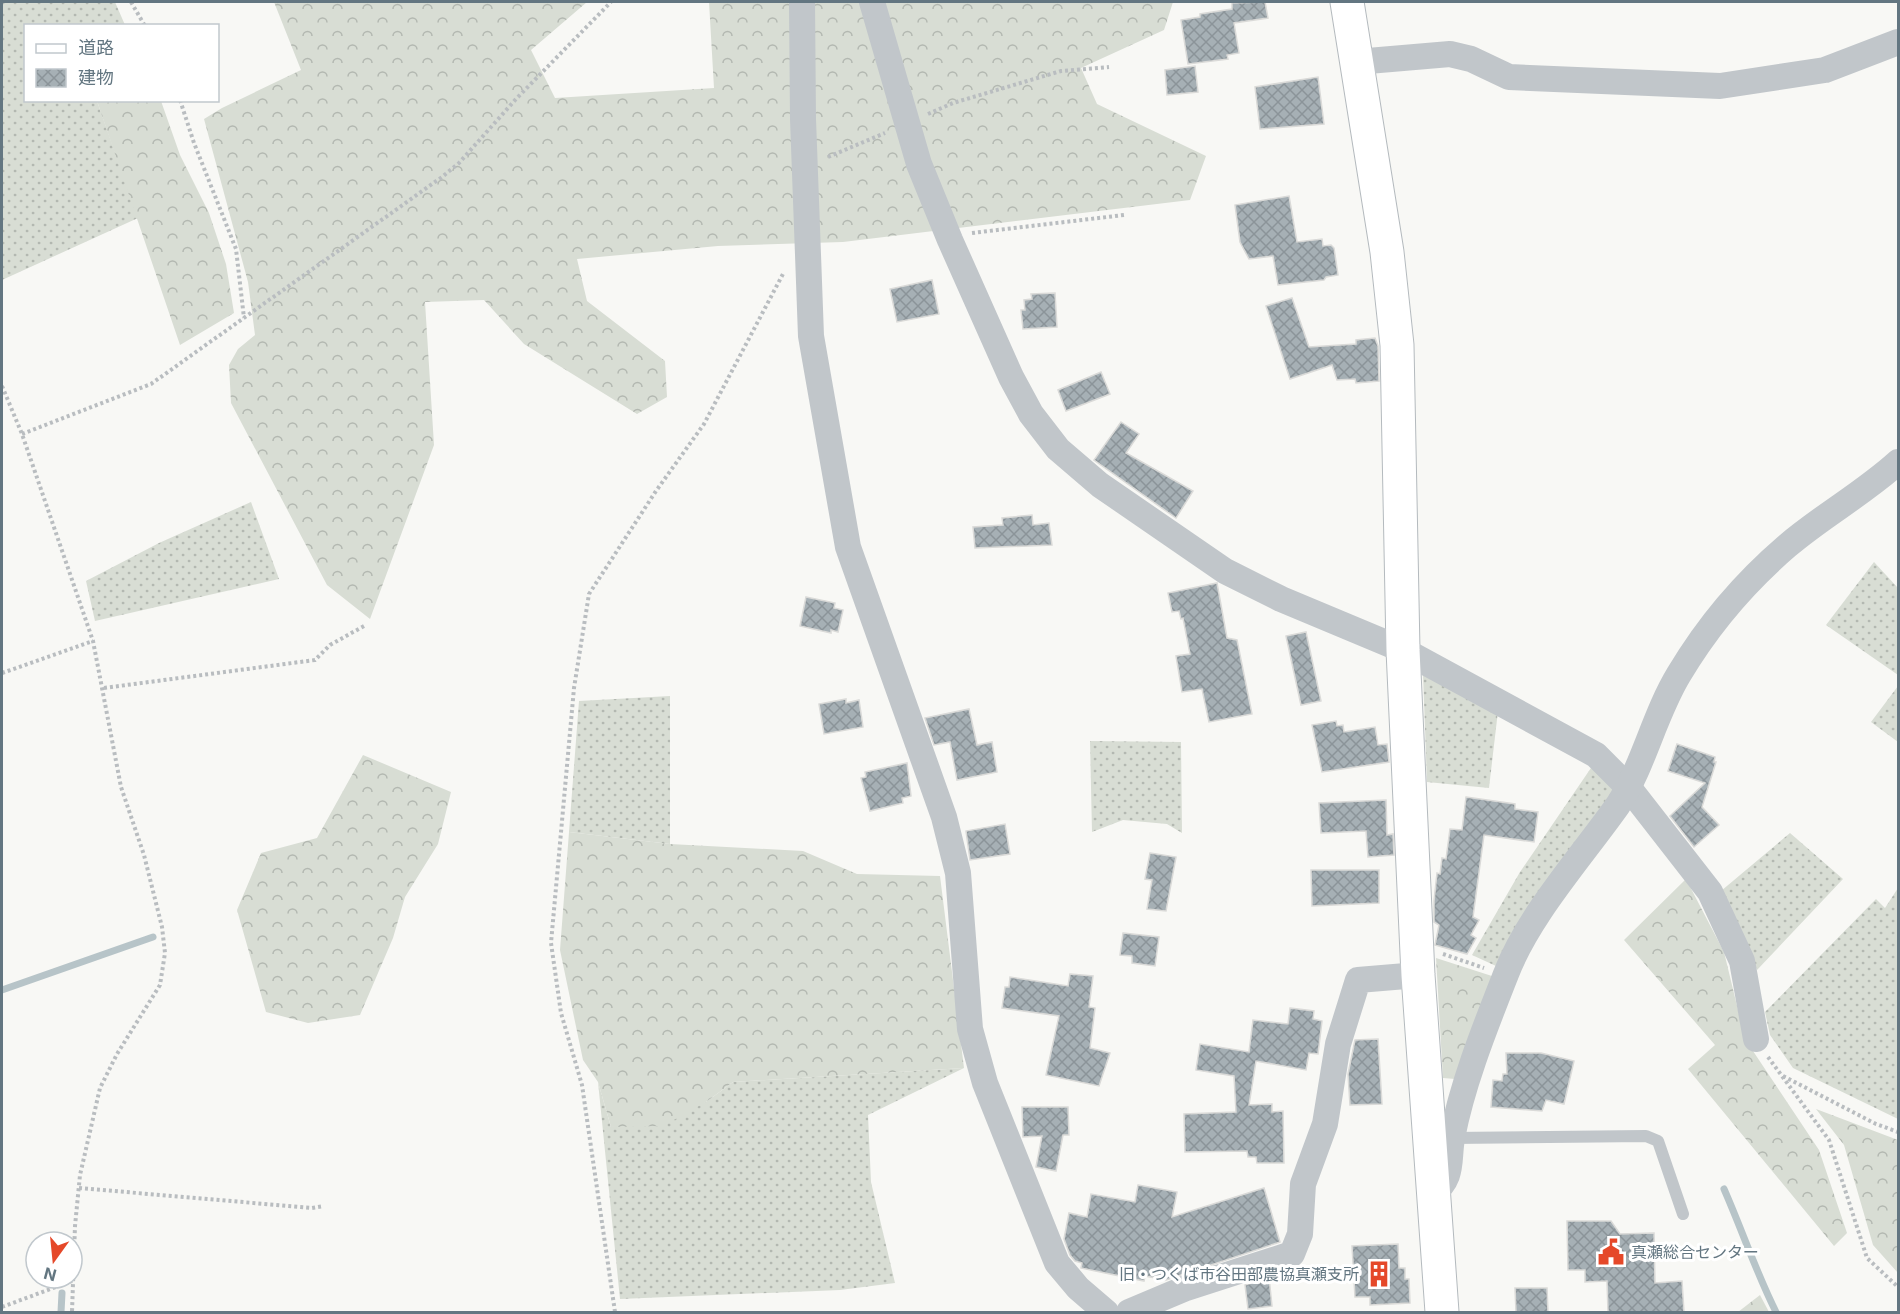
<svg xmlns="http://www.w3.org/2000/svg" width="1900" height="1314" font-family="Inter,'Noto Sans JP',sans-serif">
<style>
.grass{fill:url(#grass-dots)}
.forest{fill:url(#forest-crowns)}
.lines{fill:none;stroke-linecap:round;stroke-linejoin:round}
.stream{stroke:#b7c4c8;stroke-width:7}
.building{fill:url(#building-cross-hatch);stroke:#dadad8;stroke-width:1.5}
.secondary-casing{stroke:#b4babe;stroke-width:35}
.path{stroke:#b9bdc0;stroke-width:4;stroke-dasharray:3 3;stroke-linecap:butt}
.lane{stroke:#c1c6ca;stroke-width:12}
.street{stroke:#c1c6ca;stroke-width:26}
.secondary{stroke:#fff;stroke-width:33}
.labels{text-anchor:middle;stroke-width:6;stroke-linejoin:round;paint-order:stroke}
.poi-label{font-size:16px;fill:#637681;stroke:#fff;text-anchor:start}
</style>
<defs>
<pattern id="grass-dots" width="8" height="8" patternUnits="userSpaceOnUse" patternTransform="scale(1.5)"><rect width="8" height="8" fill="#d8ddd4"/><path d="M2 2h.1M6 6h.1" fill="none" stroke="#b3b8b1" stroke-width="1.8" stroke-linecap="round"/></pattern>
<pattern id="forest-crowns" width="20" height="18" patternUnits="userSpaceOnUse" patternTransform="scale(1.5)"><rect width="20" height="18" fill="#d8ddd4"/><path d="M2 6a3 3 0 1 1 6 0M12 15a3 3 0 1 1 6 0" fill="none" stroke="#b3b8b1"/></pattern>
<pattern id="building-cross-hatch" width="8" height="8" patternUnits="userSpaceOnUse" patternTransform="scale(1.5)"><rect width="8" height="8" fill="#a6b0b5"/><path d="M0 0l8 8M0 8l8-8" fill="none" stroke="#8b9499"/></pattern>
</defs>
<rect width="100%" height="100%" fill="#f8f8f5"/>
<!-- grass -->
<g class="grass">
<path d="M2,2H115L125,25L26,26V100L97,101L138,218L2,280Z"/>
<path d="M251,502L279,579L95,621L86,581L159,543Z"/>
<path d="M1874,562L1898,588V675L1826,625Z"/>
<path d="M1423,674L1498,711L1489,788L1427,782Z"/>
<path d="M1898,686V742L1871,722Z"/>
<path d="M670,696V844L569,832L579,701Z"/>
<path d="M1090,741L1181,742L1182,833L1167,824L1123,820L1092,832Z"/>
<path d="M1593,765L1615,788L1543,887L1496,966L1472,955L1520,872Z"/>
<path d="M1790,833L1843,879L1757,970L1721,891Z"/>
<path d="M1898,888V1119L1793,1068L1770,1035L1765,1012L1876,899L1885,908Z"/>
<path d="M964,1068L868,1115L871,1182L895,1283L840,1290L620,1299L598,1082L611,1127L706,1102L733,1082Z"/>
</g>
<!-- forest -->
<g class="forest">
<path d="M274,2H587L531,50L555,98L714,88L709,2H1173L1164,30L1081,68L1097,104L1206,156L1190,200L843,242L718,246L577,259L587,301L665,361L667,397L637,414L524,344L484,300L425,302L434,445L370,619L327,585L231,403L229,365L238,349L255,335L248,282L204,119L222,108L301,70Z"/>
<path d="M97,101H161L180,155L209,213L226,264L234,313L180,345Z"/>
<path d="M363,755L451,792L438,844L405,897L393,938L360,1015L308,1023L266,1012L237,910L261,853L317,838Z"/>
<path d="M569,832L670,844L803,851L857,874L940,876L964,1068L733,1082L706,1102L663,1126L611,1127L598,1082L583,1060L560,950Z"/>
<path d="M1686,879L1724,952L1745,1039L1819,1150L1847,1233L1834,1246L1688,1069L1715,1045L1624,940Z"/>
<path d="M1436,958L1495,977L1455,1079L1443,1078Z"/>
<path d="M1816,1109L1898,1140V1273L1873,1245L1844,1145Z"/>
<path d="M1760,1295L1769,1312H1738Z"/>
</g>
<g class="lines">
<!-- stream -->
<g class="stream">
<path d="M2,990L153,937"/>
<path d="M1724,1189C1742,1230 1756,1272 1776,1312"/>
<path d="M61,1312L62,1293"/>
</g>
</g>
<!-- building -->
<g class="building">
<path d="M1265,2L1268,18L1234,23L1239,53L1227,55L1228,59L1188,64L1181,20L1200,17V14L1232,9V3Z"/>
<path d="M1195,66L1198,92L1167,95L1165,70Z"/>
<path d="M1318,77L1324,124L1260,129L1255,87Z"/>
<path d="M1289,196L1297,242L1322,239L1323,246L1331,245L1334,248L1338,275L1326,277L1324,280L1278,285L1273,256L1249,259L1240,242L1235,205Z"/>
<path d="M932,280L939,314L897,322L890,289Z"/>
<path d="M1055,293L1057,327L1023,329L1021,310H1025L1024,300L1032,299L1031,294Z"/>
<path d="M1292,298L1309,347L1356,344V340L1375,338L1378,346L1379,381L1356,383L1355,379L1337,380L1332,365L1290,379L1266,306Z"/>
<path d="M1101,372L1110,394L1066,411L1058,390Z"/>
<path d="M1121,422L1139,434L1126,453L1193,491L1176,518L1094,460Z"/>
<path d="M1032,515L1033,525L1049,523L1052,545L975,548L973,527L1003,525L1002,518Z"/>
<path d="M1217,583L1227,638L1237,640L1252,714L1209,722L1202,689L1182,692L1176,656L1190,654L1183,618L1181,619L1179,611L1172,612L1168,593Z"/>
<path d="M806,597L835,603L834,608L843,610L838,632L831,630V633L800,626Z"/>
<path d="M1306,632L1321,701L1301,705L1286,636Z"/>
<path d="M846,699V703L859,700L863,727L824,734L819,704Z"/>
<path d="M969,709L977,745L992,742L997,772L957,780L950,742L934,745L925,718Z"/>
<path d="M1336,721L1337,726L1343,725L1344,732L1375,727L1378,745L1387,744L1389,762L1322,772L1312,725Z"/>
<path d="M1677,744L1715,757L1714,762H1716L1702,807L1719,825L1694,847L1670,816L1705,783L1668,771Z"/>
<path d="M907,763L911,796L902,798L903,803L870,811L861,778L866,777L865,772Z"/>
<path d="M1466,797L1515,804V809L1538,812L1534,842L1484,835L1473,917L1479,920L1471,935L1476,938L1467,954L1435,945L1439,925L1434,922V901L1437,873L1440,874L1442,858L1446,859L1450,829L1462,830Z"/>
<path d="M1386,800L1387,835L1393,834L1394,855L1368,857L1366,831L1321,833L1319,803Z"/>
<path d="M1005,824L1010,854L970,860L966,831Z"/>
<path d="M1150,853L1176,857L1166,911L1147,909L1152,880L1145,879Z"/>
<path d="M1311,870H1379V903L1312,906Z"/>
<path d="M1123,933L1159,937L1155,966L1132,963V956L1120,955Z"/>
<path d="M1070,974L1093,976L1089,1007L1095,1008L1090,1048L1110,1053L1099,1086L1046,1075L1059,1016L1002,1008L1005,987H1009L1010,977L1068,986Z"/>
<path d="M1290,1008L1314,1011L1313,1019L1322,1021L1318,1054L1309,1053L1306,1070L1256,1061L1249,1105L1272,1104V1112L1283,1111L1284,1163H1257L1256,1157H1248L1247,1151L1185,1152L1184,1114L1236,1112L1234,1076L1196,1070L1200,1044L1249,1052L1253,1020L1288,1024Z"/>
<path d="M1378,1039L1382,1104L1350,1105L1348,1074L1355,1040Z"/>
<path d="M1506,1053H1541L1574,1061L1564,1104L1546,1100L1542,1111L1491,1107L1493,1080L1502,1081L1503,1074H1507Z"/>
<path d="M1022,1107H1068L1069,1135H1063L1056,1171L1036,1167L1042,1136L1023,1137Z"/>
<path d="M1138,1185L1177,1192L1172,1217L1264,1188L1280,1242L1166,1280L1145,1276L1144,1281L1081,1268L1082,1263L1075,1261L1070,1255L1064,1239L1069,1213L1087,1217L1091,1194L1135,1202Z"/>
<path d="M1567,1221H1611L1620,1234L1654,1233L1655,1283L1682,1281L1684,1312H1608L1607,1281L1585,1282V1270H1568Z"/>
<path d="M1398,1244L1399,1268H1405V1279H1409L1410,1303L1370,1305V1297H1355L1352,1246Z"/>
<path d="M1269,1277L1272,1306L1248,1309L1245,1285Z"/>
<path d="M1515,1288H1547L1548,1312H1516Z"/>
</g>
<g class="lines">
<!-- secondary casing -->
<g class="secondary-casing">
<path id="secondary" d="M1347,2L1387,252L1397,345L1403,650L1418,975L1442,1312"/>
</g>
<!-- path -->
<g class="path">
<path d="M131,2L145,26"/>
<path d="M180,100L194,143L236,249L244,318"/>
<path d="M928,114L953,103L1061,71L1109,67"/>
<path d="M828,157L885,133"/>
<path d="M972,233L1124,215"/>
<path d="M2,386L22,434L93,641L121,787L144,855L162,927L165,953L160,985L117,1054L100,1088L80,1175L75,1226L72,1312"/>
<path d="M22,434L151,384L442,177L459,163L516,99L611,2"/>
<path d="M2,673L93,641"/>
<path d="M104,688L315,660L330,645L364,626"/>
<path d="M1443,954L1484,968"/>
<path d="M1768,1057L1829,1140L1867,1258L1898,1287"/>
<path d="M1783,1076L1876,1124L1898,1132"/>
<path d="M79,1188L312,1208L324,1206"/>
<path d="M2,1307L72,1281"/>
<path d="M615,1312L582,1085L561,1013L551,943L574,688L589,594L656,491L704,424L784,272"/>
</g>
<!-- lane -->
<path class="lane" d="M1452,1138L1646,1136L1658,1141L1683,1214"/>
<!-- street -->
<g class="street">
<path d="M802,2L803,119L811,336L848,547L944,817L958,873L970,1029L985,1083L1057,1263L1078,1288L1106,1312"/>
<path d="M872,2L919,164L950,240L1011,377L1031,414L1058,449L1100,485L1225,571L1281,599L1403,650L1596,755L1629,788L1710,892L1742,961L1756,1039"/>
<path d="M1356,62L1450,54L1471,59L1509,77L1720,86L1825,70L1898,42"/>
<path d="M1432,1194C1454,1178 1448,1161 1452,1138C1462,1084 1486,1025 1506,974C1528,916 1582,856 1618,805C1644,765 1654,715 1679,674C1707,627 1745,582 1787,546C1822,516 1864,493 1898,462"/>
<path d="M1129,1312L1186,1288L1292,1254L1300,1234L1303,1184L1325,1124L1338,1044L1358,980L1418,975"/>
</g>
<!-- secondary -->
<use href="#secondary" class="secondary"/>
</g>
<!-- icons -->
<defs>
<g id="civic-bare" transform="scale(2.07)"><path d="M-.6-6.5H3V-4.5H.6V-3L4-1V1h2V6H-6V1h2V-1L-.6-3ZM-1.2 2.5V6h2.4V2.5Z" fill="#e54829" stroke="#fff" stroke-width="2.5" paint-order="stroke"/></g>
<g id="building-bare" transform="scale(2.07)"><path d="M-4-6H4V6H1V3H-1V6H-4ZM-2.5-4.3h1.7v1.8h-1.7ZM.8-4.3h1.7v1.8H.8ZM-2.5-1h1.7V.8h-1.7ZM.8-1h1.7V.8H.8Z" fill="#e54829" stroke="#fff" stroke-width="2.5" paint-order="stroke"/></g>
</defs>
<g fill-rule="evenodd">
<use href="#civic-bare" x="1611" y="1252"/>
<use href="#building-bare" x="1379" y="1274"/>
</g>
<g class="labels">
<!-- poi labels -->
<g class="poi-label">
<text x="1631" y="1258">真瀬総合センター</text>
<text x="1359" y="1280" text-anchor="end">旧・つくば市谷田部農協真瀬支所</text>
</g>
</g>
<!-- border -->
<rect width="1900" height="1314" fill="none" stroke="#637681" stroke-width="6"/>
<!-- legend -->
<rect x="24" y="24" width="195" height="78" fill="#ffffff" stroke="#c1c8cd" stroke-width="1.5"/>
<rect x="36" y="44" width="30" height="9" fill="#ffffff" stroke="#c1c8cd" stroke-width="1.5"/>
<text x="78" y="54" font-size="18" fill="#637681">道路</text>
<rect x="36" y="69" width="30" height="18" fill="url(#building-cross-hatch)" stroke="#c1c8cd" stroke-width="1.5"/>
<text x="78" y="84" font-size="18" fill="#637681">建物</text>
<!-- north arrow -->
<g transform="translate(54 1260) rotate(195)"><circle r="28" fill="#ffffff" stroke="#c1c8cd" stroke-width="1.5"/>
<path d="M0-4.5L10 22L0 15L-10 22Z" fill="#e54829"/>
<text y="-9" font-size="16" font-weight="bold" text-anchor="middle" fill="#637681">N</text>
</g>
</svg>
